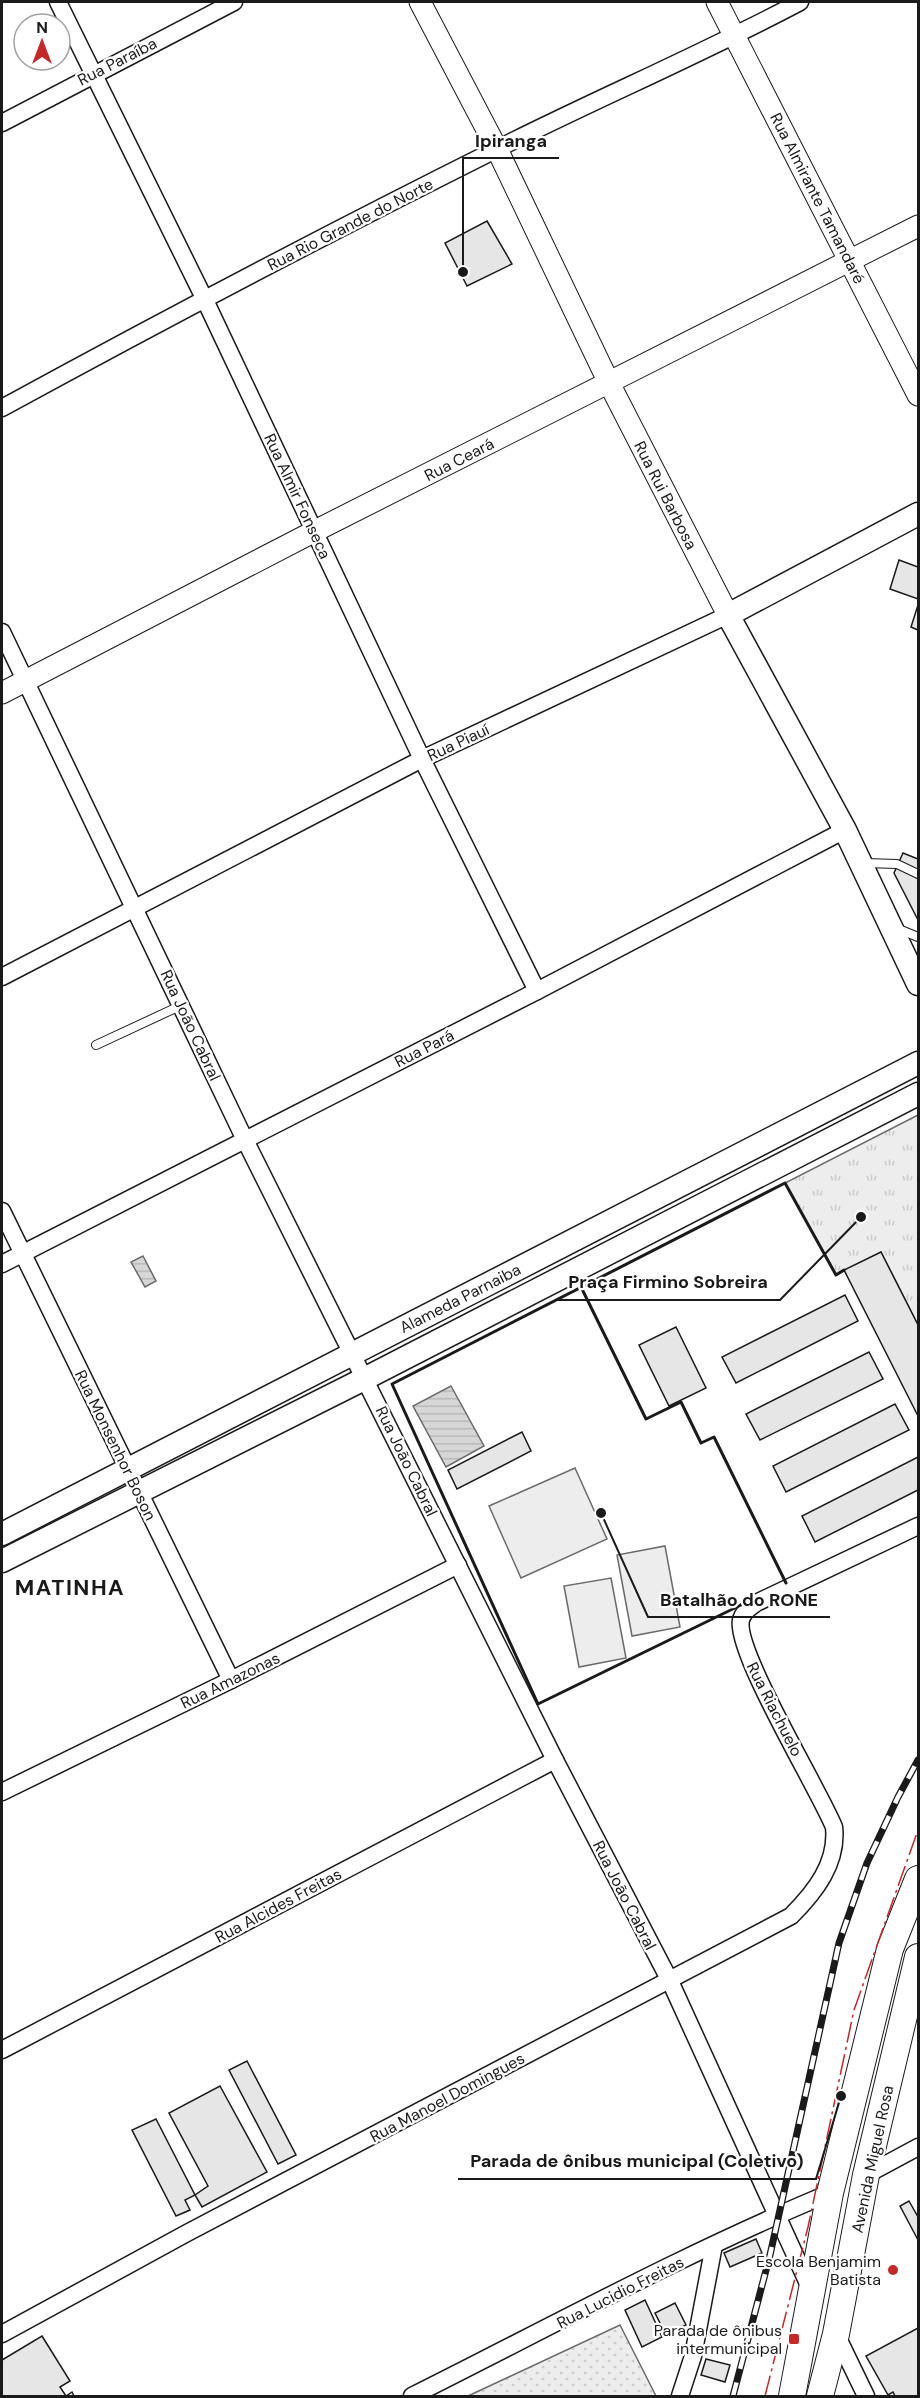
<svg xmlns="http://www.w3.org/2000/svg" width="920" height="2398" font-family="'DM Sans',sans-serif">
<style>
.grass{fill:url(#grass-dots);stroke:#6a6a6a;stroke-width:1.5}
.park{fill:url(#park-tufts);stroke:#6a6a6a;stroke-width:1.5}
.built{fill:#ededed;stroke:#6a6a6a;stroke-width:1.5}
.water{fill:url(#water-rules);stroke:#6a6a6a;stroke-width:1.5}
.building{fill:#e6e6e6;stroke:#1a1a1a;stroke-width:1.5}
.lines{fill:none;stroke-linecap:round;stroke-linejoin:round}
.service-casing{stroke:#1a1a1a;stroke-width:10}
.minor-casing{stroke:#1a1a1a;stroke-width:19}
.tertiary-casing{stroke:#1a1a1a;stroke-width:23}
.secondary-casing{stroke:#1a1a1a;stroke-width:25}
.primary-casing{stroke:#1a1a1a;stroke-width:28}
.service{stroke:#fff;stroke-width:8}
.minor{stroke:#fff;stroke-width:16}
.tertiary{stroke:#fff;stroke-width:21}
.secondary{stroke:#fff;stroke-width:22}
.primary{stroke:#fff;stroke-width:26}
.rail-casing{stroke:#1a1a1a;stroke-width:7}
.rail{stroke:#fff;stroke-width:4.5;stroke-dasharray:14;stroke-linecap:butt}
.wall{stroke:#1a1a1a;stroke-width:3}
.power{stroke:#c62828;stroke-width:1.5;stroke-dasharray:21 4.5 3 4.5;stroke-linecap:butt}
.poi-dot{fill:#c62828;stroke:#fff;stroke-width:2}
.labels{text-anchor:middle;stroke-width:4.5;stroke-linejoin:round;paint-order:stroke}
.street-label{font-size:16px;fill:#1a1a1a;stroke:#fff}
.poi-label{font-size:16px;fill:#1a1a1a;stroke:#fff;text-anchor:end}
.district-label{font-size:22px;font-weight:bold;letter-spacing:1.5px;fill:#1a1a1a;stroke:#fff}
.leader{fill:none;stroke:#1a1a1a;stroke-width:2}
.callout-dot{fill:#1a1a1a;stroke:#fff;stroke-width:2}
.callout-label{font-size:18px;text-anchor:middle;font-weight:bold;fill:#1a1a1a;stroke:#fff;stroke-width:4.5;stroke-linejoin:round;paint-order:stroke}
</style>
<defs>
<pattern id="grass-dots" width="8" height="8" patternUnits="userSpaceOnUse" patternTransform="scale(1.5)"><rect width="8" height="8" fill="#ededed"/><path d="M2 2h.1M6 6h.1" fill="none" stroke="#cbcbcb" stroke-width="1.8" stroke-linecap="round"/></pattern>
<pattern id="park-tufts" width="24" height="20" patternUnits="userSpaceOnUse" patternTransform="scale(1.5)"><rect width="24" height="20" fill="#ededed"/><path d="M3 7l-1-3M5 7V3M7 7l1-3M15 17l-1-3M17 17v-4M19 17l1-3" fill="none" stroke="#cbcbcb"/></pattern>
<pattern id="water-rules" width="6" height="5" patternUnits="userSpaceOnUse" patternTransform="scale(1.5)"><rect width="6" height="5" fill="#d7d7d7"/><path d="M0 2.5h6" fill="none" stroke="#b8b8b8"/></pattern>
</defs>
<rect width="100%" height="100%" fill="#fff"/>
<!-- grass -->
<path class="grass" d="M620,2325L656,2396H468Z"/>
<!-- park -->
<path class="park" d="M918,1115V1325L881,1252L836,1275L785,1183Z"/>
<!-- built -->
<g class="built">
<path d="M575,1468L607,1539L521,1578L489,1506Z"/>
<path d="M665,1546L680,1627L632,1636L617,1555Z"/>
<path d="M611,1578L626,1658L579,1667L564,1586Z"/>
</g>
<!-- water -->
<g class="water">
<path d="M143,1256L156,1281L145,1287L131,1262Z"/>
<path d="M451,1386L484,1446L446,1467L413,1406Z"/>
</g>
<!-- building -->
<g class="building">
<path d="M487,221L512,264L467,286L445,243Z"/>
<path d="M899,560L918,567V599L890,589Z"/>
<path d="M918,605V630L911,627Z"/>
<path d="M903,853L918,859V920L894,873Z"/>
<path d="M881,1252L918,1325V1416L844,1270Z"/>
<path d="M845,1295L858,1321L736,1383L722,1357Z"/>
<path d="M676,1327L706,1388L669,1406L639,1345Z"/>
<path d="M869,1352L883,1379L760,1440L746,1414Z"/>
<path d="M895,1404L909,1430L786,1492L773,1466Z"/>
<path d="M522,1432L531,1451L457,1489L448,1470Z"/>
<path d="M918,1457V1490L815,1542L802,1516Z"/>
<path d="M247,2061L296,2155L278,2164L229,2070Z"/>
<path d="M220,2086L267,2172L202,2207L195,2195L208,2186L169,2113Z"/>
<path d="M156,2119L195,2195L185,2200L190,2210L176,2216L132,2130Z"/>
<path d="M909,2201L918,2217V2240L900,2206Z"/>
<path d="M756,2239L762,2253L730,2267L724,2253Z"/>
<path d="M645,2300L662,2337L642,2347L625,2310Z"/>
<path d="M675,2303L686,2325L666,2335L655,2313Z"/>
<path d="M918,2328V2396H895L893,2392L888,2395L866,2356Z"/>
<path d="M42,2336L70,2381L60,2387L66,2396L72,2392L74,2396H2V2360Z"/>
<path d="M706,2359L730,2365L725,2382L701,2375Z"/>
</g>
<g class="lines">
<!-- service casing -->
<g class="service-casing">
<g id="service">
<path d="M865,863L897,864L918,874"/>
<path d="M896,928L918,937"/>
<path d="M96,1045L182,1005"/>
</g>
</g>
<!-- minor casing -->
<g class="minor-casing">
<g id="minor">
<path d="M58,2L204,298L422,759L537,991"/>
<path d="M2,123L234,2"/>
<path d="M2,408C165,319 329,233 495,150C596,99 700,55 800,2"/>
<path d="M2,632L245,1140L555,1760L670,1981L811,2290"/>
<path d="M2,977L422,759L728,615"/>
<path d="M2,1211L231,1680"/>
<path d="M2,1264L537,991L845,830"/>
<path d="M2,1792L231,1680L458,1565"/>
<path d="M2,2050L555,1760"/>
<path d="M866,2175L918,2147"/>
<path d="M2,2334L187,2233L791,1916C815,1892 838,1863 834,1827C818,1788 734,1650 741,1620C743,1611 750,1608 756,1603L918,1526"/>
<path d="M836,2334L866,2396"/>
<path d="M412,2396C550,2327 687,2252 830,2193"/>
<path d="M680,2396L693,2356L714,2245"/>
</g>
</g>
<!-- tertiary casing -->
<g class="tertiary-casing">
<g id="tertiary">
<path d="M420,2L497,149L609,383L728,615"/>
<path d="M717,2L918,395"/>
<path d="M2,693L315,531L918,226"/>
</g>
</g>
<!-- secondary casing -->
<g class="secondary-casing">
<g id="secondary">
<path d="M918,514L728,615L845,830L918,984"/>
<path d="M2,1534L918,1063"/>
<path d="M2,1561L366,1378L918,1094"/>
</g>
</g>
<!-- primary casing -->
<g class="primary-casing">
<g id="primary">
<path d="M792,2396L830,2193L890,1949L918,1879"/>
<path d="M820,2396L836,2334L866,2175L918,1957"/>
</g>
</g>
<!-- service -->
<use href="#service" class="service"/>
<!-- minor -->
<use href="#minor" class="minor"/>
<!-- tertiary -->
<use href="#tertiary" class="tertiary"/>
<!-- secondary -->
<use href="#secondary" class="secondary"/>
<!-- primary -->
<use href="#primary" class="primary"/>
<!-- rail casing -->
<g class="rail-casing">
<path id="rail" d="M733,2396L770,2255L839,1943L867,1863L898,1797L918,1760"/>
</g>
<!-- rail -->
<use href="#rail" class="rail"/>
<!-- wall -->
<g class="wall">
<path d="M581,1287L646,1419L681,1402L701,1443L714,1437L786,1583"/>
<path d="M743,1604L538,1704L392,1384L785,1183L836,1275L844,1270"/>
</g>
<!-- power -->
<path class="power" d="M765,2396L808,2227L854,2010L918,1830"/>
</g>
<!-- markers -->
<g class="poi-dot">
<circle cx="893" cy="2270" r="6"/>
<rect x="788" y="2333" width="12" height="12" rx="3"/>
</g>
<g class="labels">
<!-- street labels -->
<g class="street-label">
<text transform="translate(117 61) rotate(-27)" y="6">Rua Paraíba</text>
<text transform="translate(818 198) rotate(63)" y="6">Rua Almirante Tamandaré</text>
<text transform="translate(350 224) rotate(-27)" y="6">Rua Rio Grande do Norte</text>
<text transform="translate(459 459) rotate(-27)" y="6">Rua Ceará</text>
<text transform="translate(666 495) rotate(63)" y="6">Rua Rui Barbosa</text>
<text transform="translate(298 496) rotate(65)" y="6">Rua Almir Fonseca</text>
<text transform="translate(458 742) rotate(-25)" y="6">Rua Piauí</text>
<text transform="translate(191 1025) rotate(65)" y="6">Rua João Cabral</text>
<text transform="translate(424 1048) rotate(-27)" y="6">Rua Pará</text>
<text transform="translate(460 1298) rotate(-27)" y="6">Alameda Parnaiba</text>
<text transform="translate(116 1445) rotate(64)" y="6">Rua Monsenhor Boson</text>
<text transform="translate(407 1461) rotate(64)" y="6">Rua João Cabral</text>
<text transform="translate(230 1680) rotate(-26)" y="6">Rua Amazonas</text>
<text transform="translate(775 1709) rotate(63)" y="6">Rua Riachuelo</text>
<text transform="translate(625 1895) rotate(63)" y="6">Rua João Cabral</text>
<text transform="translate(278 1905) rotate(-28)" y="6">Rua Alcides Freitas</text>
<text transform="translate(447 2097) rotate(-28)" y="6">Rua Manoel Domingues</text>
<text transform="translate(872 2159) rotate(-78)" y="6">Avenida Miguel Rosa</text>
<text transform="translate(620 2292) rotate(-27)" y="6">Rua Lucidio Freitas</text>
</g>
<!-- poi labels -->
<g class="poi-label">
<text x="881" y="2267">Escola Benjamim<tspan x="881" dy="18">Batista</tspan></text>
<text x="782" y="2336">Parada de ônibus<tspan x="782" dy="18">intermunicipal</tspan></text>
</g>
<!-- district labels -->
<g class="district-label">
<text x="70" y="1595">MATINHA</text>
</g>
</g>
<!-- callouts -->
<path class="leader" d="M463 272L463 158H559M861 1217L780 1300H556M601 1513L648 1617H830M841 2096L816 2179H458"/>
<g class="callout-dot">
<circle cx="463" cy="272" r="6"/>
<circle cx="861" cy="1217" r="6"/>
<circle cx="601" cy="1513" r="6"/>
<circle cx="841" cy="2096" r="6"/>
</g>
<g class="callout-label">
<text x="511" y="147">Ipiranga</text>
<text x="668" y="1288">Praça Firmino Sobreira</text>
<text x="739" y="1606">Batalhão do RONE</text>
<text x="637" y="2167">Parada de ônibus municipal (Coletivo)</text>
</g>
<!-- border -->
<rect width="920" height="2398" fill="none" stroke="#1a1a1a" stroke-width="6"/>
<!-- north arrow -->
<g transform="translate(42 42)"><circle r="28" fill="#ffffff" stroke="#a3a3a3" stroke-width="1.5"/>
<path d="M0-4.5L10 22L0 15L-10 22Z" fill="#c62828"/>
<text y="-9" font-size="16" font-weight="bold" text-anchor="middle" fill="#1a1a1a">N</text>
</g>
</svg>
